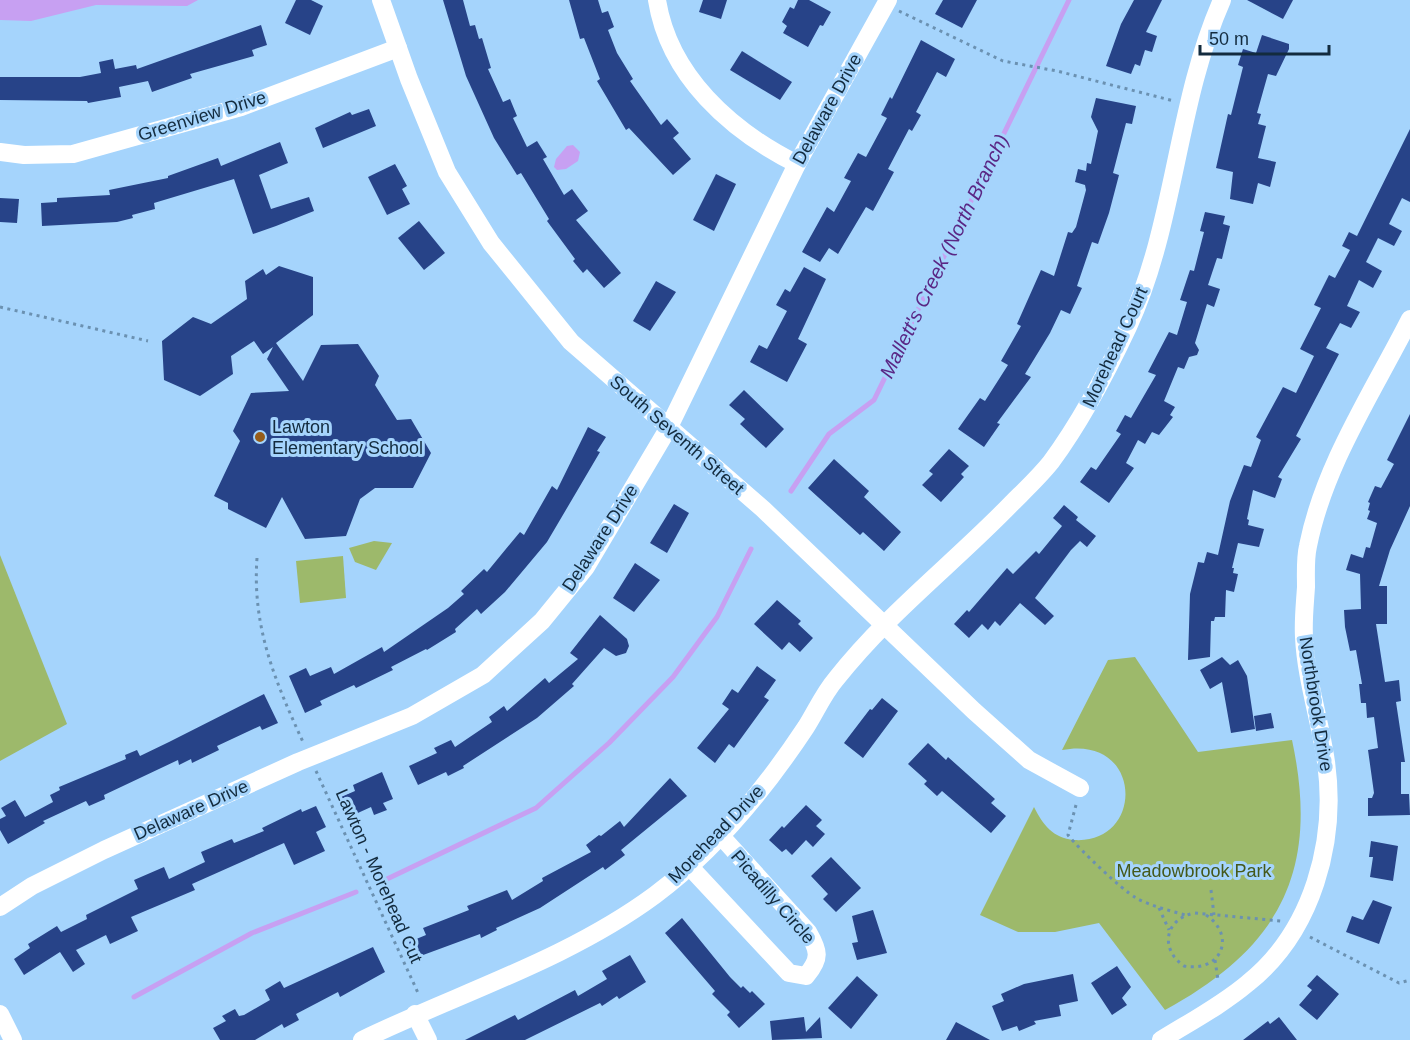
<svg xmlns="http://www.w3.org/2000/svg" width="1410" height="1040" font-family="Helvetica,sans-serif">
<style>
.green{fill:#9db96b}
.water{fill:#c7a0f2}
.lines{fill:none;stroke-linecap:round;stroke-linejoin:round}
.stream{stroke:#c7a0f2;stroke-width:5}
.building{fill:#274388}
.path{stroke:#6b91b1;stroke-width:3;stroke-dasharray:3 4.5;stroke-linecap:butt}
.street{stroke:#fff;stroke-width:18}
.poi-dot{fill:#965d1a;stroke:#a5d4fc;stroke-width:2}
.labels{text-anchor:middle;stroke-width:6;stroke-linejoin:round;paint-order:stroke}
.street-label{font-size:18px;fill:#132b3e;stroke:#a5d4fc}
.poi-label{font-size:18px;fill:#132b3e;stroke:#a5d4fc;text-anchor:start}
.park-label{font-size:18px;fill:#45591a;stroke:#a5d4fc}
.water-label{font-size:20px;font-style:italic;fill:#5a2785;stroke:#a5d4fc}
</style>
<rect width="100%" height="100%" fill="#a5d4fc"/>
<!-- green -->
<g class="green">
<path d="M374,541L392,543L376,570L355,562L349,548Z"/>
<path d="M0,555L67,724L0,761Z"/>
<path d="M343,556L346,598L300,603L296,561Z"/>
<path d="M1135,657L1198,752L1292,740C1320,870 1281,947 1165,1010L1099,923L1055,932H1018L980,915L1034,807C1043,825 1053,838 1074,840C1145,845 1144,734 1062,750L1108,660Z"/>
</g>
<!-- water -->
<g class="water">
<path d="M0,0H198L187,6L96,5L31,21L0,20Z"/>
<path d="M573,145L580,152L578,161L566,169L557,170L554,167L556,159L567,146Z"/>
</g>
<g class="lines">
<!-- stream -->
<g class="stream">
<path d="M791,491L829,434L874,400L1069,0"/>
<path d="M387,879L536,808L609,743L673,677L717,617L751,549"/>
<path d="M134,997L252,933L356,892"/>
</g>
</g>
<!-- building -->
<g class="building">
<path d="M296,0H311L323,6L310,35L285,23Z"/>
<path d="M443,0H463L470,26L475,25L479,39L482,38L491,68L488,69L503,102L510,99L517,116L513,118L527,147L537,141L547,157L543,159L564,195L572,189L588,211L576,220L621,273L604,288L587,269L583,273L573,261L575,259L547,221L549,219L521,173L517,175L494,138L466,76Z"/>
<path d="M569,0H598L602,13L608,11L614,27L608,30L617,53L633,79L630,81L661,125L667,119L679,133L673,138L691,159L673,175L629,128L626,130L597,81L600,79L584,38L580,39Z"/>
<path d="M703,0H727L721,19L699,12Z"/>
<path d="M798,0H809L831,12L823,26L820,25L808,47L783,33L787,26L782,22L790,7L794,9Z"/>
<path d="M943,0H977L962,28L935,14Z"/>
<path d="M1134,0H1162L1146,32L1157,36L1152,52L1145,50L1140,66L1135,64L1131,74L1106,66L1121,24Z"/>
<path d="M1247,0H1293L1283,19Z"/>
<path d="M261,25L267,45L252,50L254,56L190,74L192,78L152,92L148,81L119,87L121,97L88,103L87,101L0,100V77H80L101,73L99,62L113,59L115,69L136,65L137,69Z"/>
<path d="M1262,35L1289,44V49L1276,76L1268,74L1257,113L1261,114L1258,124L1266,126L1258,158L1276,162L1270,187L1258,183L1253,204L1230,199L1233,172L1216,168L1228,114L1231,115L1243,67L1238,65L1243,49L1256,53Z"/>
<path d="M921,40L955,59L946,77L937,72L916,112L921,115L912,131L909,129L888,169L894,172L873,211L866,207L838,254L829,248L820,262L802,252L827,207L834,212L851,181L844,178L858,153L866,157L887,118L881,115L890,97L892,99Z"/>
<path d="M742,51L792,82L780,100L730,70Z"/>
<path d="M1096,98L1136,106L1132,124L1126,123L1113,173L1119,175L1109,213L1098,244L1092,242L1077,286L1082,288L1070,314L1061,310L1050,333L1025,374L1031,377L997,423L1000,424L984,447L958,429L980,398L985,401L1008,365L1001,361L1021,326L1017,324L1041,270L1054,276L1068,232L1072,233L1076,227L1086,190L1085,185L1075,182L1078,169L1086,171L1087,163L1091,164L1098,131L1091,117Z"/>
<path d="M369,109L376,126L323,148L315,128L350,112L352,115Z"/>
<path d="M1410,129V202L1402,198L1389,224L1402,231L1394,246L1378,238L1366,262L1382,271L1373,288L1359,280L1347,306L1360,312L1351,328L1340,323L1326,348L1339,354L1296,436L1301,439L1278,477L1282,479L1275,498L1253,490L1247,519L1249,520L1248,525L1264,529L1259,547L1238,543L1232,568H1234L1233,573L1238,574L1234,592L1226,590L1225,617H1215L1214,621H1211L1210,657L1188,660L1190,594L1198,562L1204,563L1207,552L1218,555L1230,501L1244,465L1251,467L1261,440L1256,437L1283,387L1296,393L1314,356L1300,349L1321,308L1314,305L1329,275L1335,278L1350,250L1342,246L1349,232L1357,236Z"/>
<path d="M280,142L288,163L259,175L271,209L309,197L314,211L276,226L253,234L234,179L154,203L155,209L132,215L133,218L117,222L42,226L41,203L57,202V198L110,195L109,190L168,178V176L218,158L221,166Z"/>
<path d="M395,164L407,186L402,189L410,204L387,215L368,177Z"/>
<path d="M716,174L736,184L714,231L693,220Z"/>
<path d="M0,198L19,199L17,223L0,222Z"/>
<path d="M1205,212L1225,216L1223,224L1230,226L1222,259L1217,258L1208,285L1220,289L1214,307L1207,304L1195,343L1199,350L1197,355L1189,357L1184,369L1178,367L1164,401L1175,407L1170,415L1173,417L1159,435L1152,432L1145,444L1138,440L1126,463L1134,468L1109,503L1080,482L1091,467L1096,470L1121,434L1116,431L1125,415L1131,418L1156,375L1148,372L1169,332L1177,335L1187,302L1180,300L1190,270L1194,271L1204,232L1200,231Z"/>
<path d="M419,221L445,253L424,270L398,238Z"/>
<path d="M279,266L313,277V315L276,343L303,381L321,345L358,344L379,376L375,385L397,420L411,419L431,453L413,488H375L360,499L346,536L305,539L282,497L266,528L228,509V503L214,496L240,441L233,431L251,393L289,391L267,359L273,347L263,354L254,341L231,356L233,374L200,396L164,380L162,341L193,317L211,324L247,299L245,281L263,269L266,275Z"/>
<path d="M804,267L826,279L798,339L807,344L787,382L750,362L759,345L767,349L787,311L776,305L785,289L790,292Z"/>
<path d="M656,281L676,292L650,331L633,321Z"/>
<path d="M744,390L784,429L766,448L740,424L745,419L729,405Z"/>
<path d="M1410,414V506L1390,550L1379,586H1387V624H1376L1385,682L1399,680L1401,701L1396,702L1405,762H1401V794H1409L1410,815L1368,816V798H1372L1374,793L1368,750L1378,748L1374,717L1367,718L1366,703H1361L1359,684H1362L1356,650L1350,651L1345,627L1344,610L1361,609L1360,574L1346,570L1351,554L1363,558L1366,547L1370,548L1377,523L1367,519L1370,511L1368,510L1370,503L1368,502L1375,486L1381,488L1394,464L1387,460Z"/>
<path d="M588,427L606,437L597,451L600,452L547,542L505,592L481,614L477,609L455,629L456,632L427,650L426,649L391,667L393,670L356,688L354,685L320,701L322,705L305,713L289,676L306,668L310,676L331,667L334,674L382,647L384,652L448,608L464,594L461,591L484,569L487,572L520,532L524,535L552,486L557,490Z"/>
<path d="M949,449L969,466L961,474L964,477L941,502L922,485L933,474L929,471Z"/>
<path d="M834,459L869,491L864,497L901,532L884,551L863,532L860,535L808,488Z"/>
<path d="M674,504L689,513L667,553L650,543Z"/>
<path d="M1064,505L1078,517L1076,520L1096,536L1087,547L1080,541L1071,550L1035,598L1054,616L1045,625L1020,603L1000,626L995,621L988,630L982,624L969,638L954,624L967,610L969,612L1007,568L1013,574L1036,551L1039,554L1062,526L1053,518Z"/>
<path d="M635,563L660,580L634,612L613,598Z"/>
<path d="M777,600L801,621L798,624L813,638L800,652L789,642L782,650L754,624Z"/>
<path d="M600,615L627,639L629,646L626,653L616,656L604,648L572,684L574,686L537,718L463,766L464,768L448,776L446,772L418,785L409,766L437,753L434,748L451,740L455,747L492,722L489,717L504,706L507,711L545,678L549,683L578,659L570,653Z"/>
<path d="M1222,657L1230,665L1238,660L1247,676L1255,729L1231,733L1222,682L1210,689L1200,670Z"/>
<path d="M757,666L776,680L764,697L769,700L734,748L729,744L715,763L697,748L729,709L722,704L732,689L738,693Z"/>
<path d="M264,694L278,723L262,730L260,726L217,746L219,750L192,763L191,759L179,765L178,760L104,795L105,799L89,806L86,801L43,821L45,823L8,844L0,830V819L6,816L1,808L15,800L25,817L53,802L50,795L60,790L59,787L126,759L125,755L137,750L140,756L169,742Z"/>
<path d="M882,698L898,711L863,758L844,743L870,709L872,710Z"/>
<path d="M1271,713L1274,728L1256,731L1254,716Z"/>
<path d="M928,743L946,760L948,757L995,799L991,803L1006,816L991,833L942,791L937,796L924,784L927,781L908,764Z"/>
<path d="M382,772L393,799L383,803L387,810L374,815L371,807L349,817L341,797L355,791L353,785Z"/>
<path d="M670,778L687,796L621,850L625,855L605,870L603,867L540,908L496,928L497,930L481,938L480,934L415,958L409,942L426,935L423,928L469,910L467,906L507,890L512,900L543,881L542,878L591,852L586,845L599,835L601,836L620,821L624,827Z"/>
<path d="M806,805L822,820L816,826L825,834L813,847L806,840L792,855L786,849L782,852L769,840L782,826L784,828Z"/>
<path d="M316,806L326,827L316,832L325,851L294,865L284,843L192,884L195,890L131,917L138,931L110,944L106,935L76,950L85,964L73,972L60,952L24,975L14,959L30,948L28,944L57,926L61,932L87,919L86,915L138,889L134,880L164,867L169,879L205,862L201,852L232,839L234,843L264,831L262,828L301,809L302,812Z"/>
<path d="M1371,841L1398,846L1393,881L1370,877L1373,857H1369Z"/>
<path d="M831,857L861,888L836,912L823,899L828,894L811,876Z"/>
<path d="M1373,900L1392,907L1379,944L1346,932L1352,916L1363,920Z"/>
<path d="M873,910L887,953L857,960L852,943L858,942L852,916Z"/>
<path d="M682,918L730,977L741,988L743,986L750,993L752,991L765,1004L739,1028L727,1015L730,1012L712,994L715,991L665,933Z"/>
<path d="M373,947L385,972L340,997L338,992L296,1014L299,1020L284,1028L282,1024L255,1040H220L213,1028L226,1021L222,1016L235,1009L239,1016L244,1015L270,1000L265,990L280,981L284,988Z"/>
<path d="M630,955L646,982L619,999L617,996L602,1006L600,1003L525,1040H465L515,1015L518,1020L575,990L578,996L607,979L602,971Z"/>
<path d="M1117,966L1131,987L1122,998L1127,1005L1112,1015L1091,983Z"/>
<path d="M1073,974L1078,1001L1059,1005L1061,1016L1034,1021L1036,1024L1019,1031L1017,1026L1002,1031L992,1006L1004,1001L1001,994L1024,984Z"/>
<path d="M1317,975L1339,994L1317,1020L1299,1005L1312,990L1307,986Z"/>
<path d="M857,976L878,995L851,1029L828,1008Z"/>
<path d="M804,1017L806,1032L820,1017L822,1038L772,1040L770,1021Z"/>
<path d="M1279,1017L1297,1040H1243L1268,1021L1270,1024Z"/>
<path d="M956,1022L990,1040H946Z"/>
</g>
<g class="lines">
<!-- path -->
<g class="path">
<path d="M899,11L1003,61L1057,71L1174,101"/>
<path d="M0,307L148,341"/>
<path d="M257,558C252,627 275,681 303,742"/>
<path d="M316,771L419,995"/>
<path d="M1076,805L1068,835C1079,849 1121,889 1136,898C1151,906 1168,910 1185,915"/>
<path d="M1211,890L1214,915"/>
<path d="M1159,908L1169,930"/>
<path d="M1206,915C1237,936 1221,973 1184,966C1159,949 1165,918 1195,913L1281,921"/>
<path d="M1310,937L1399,983L1410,980"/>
<path d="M1215,960L1218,980"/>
</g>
<!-- street -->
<g class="street">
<path d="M381,0L409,79L447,172L491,243L571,342L763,509L974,711L1029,760L1080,788"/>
<path d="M657,0C669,76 731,131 797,164"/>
<path d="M0,152L24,155L73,154L241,107L398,48"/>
<path d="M690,867L789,973L806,976C821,958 819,951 808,932L720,835"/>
<path d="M0,907L32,886L104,850L298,762L412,716L483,675L542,621L586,567L669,427L797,164L888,0"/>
<path d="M0,1014L13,1040"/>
<path d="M415,1014L428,1040"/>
<path d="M362,1040C459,993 567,960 655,895C714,851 765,789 806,727C816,711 824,693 836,679C887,614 954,563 1012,503C1025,490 1039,477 1051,462C1082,420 1106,374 1128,327C1176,223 1176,104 1222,0"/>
<path d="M1161,1040C1190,1022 1222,1005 1248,983C1313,931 1337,841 1326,762C1320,720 1306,679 1304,637C1303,620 1305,603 1306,587C1306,574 1305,559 1308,546C1324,465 1373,392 1410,319"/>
</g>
</g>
<!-- markers -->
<circle class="poi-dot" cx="260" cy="437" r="6"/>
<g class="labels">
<!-- street labels -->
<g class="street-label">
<text transform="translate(827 109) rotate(-61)" y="6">Delaware Drive</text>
<text transform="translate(202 116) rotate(-17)" y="6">Greenview Drive</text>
<text transform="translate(1115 347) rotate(-65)" y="6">Morehead Court</text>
<text transform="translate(677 435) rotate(41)" y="6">South Seventh Street</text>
<text transform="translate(600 538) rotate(-57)" y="6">Delaware Drive</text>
<text transform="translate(1316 704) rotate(81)" y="6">Northbrook Drive</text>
<text transform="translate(191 810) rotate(-24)" y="6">Delaware Drive</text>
<text transform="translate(716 834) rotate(-46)" y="6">Morehead Drive</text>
<text transform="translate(379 876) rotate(66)" y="6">Lawton - Morehead Cut</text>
<text transform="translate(773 897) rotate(49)" y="6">Picadilly Circle</text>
</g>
<!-- poi labels -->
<g class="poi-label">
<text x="272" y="433">Lawton<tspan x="272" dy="21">Elementary School</tspan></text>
</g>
<!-- park labels -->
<g class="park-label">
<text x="1194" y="877">Meadowbrook Park</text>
</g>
<!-- water labels -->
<g class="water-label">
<text transform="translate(944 256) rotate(-64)" y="7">Mallett's Creek (North Branch)</text>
</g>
</g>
<!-- scale -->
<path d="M1200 45v9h129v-9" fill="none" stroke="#132b3e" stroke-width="3"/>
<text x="1209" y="45" font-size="18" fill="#132b3e" stroke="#a5d4fc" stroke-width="4.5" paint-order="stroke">50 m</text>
</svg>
